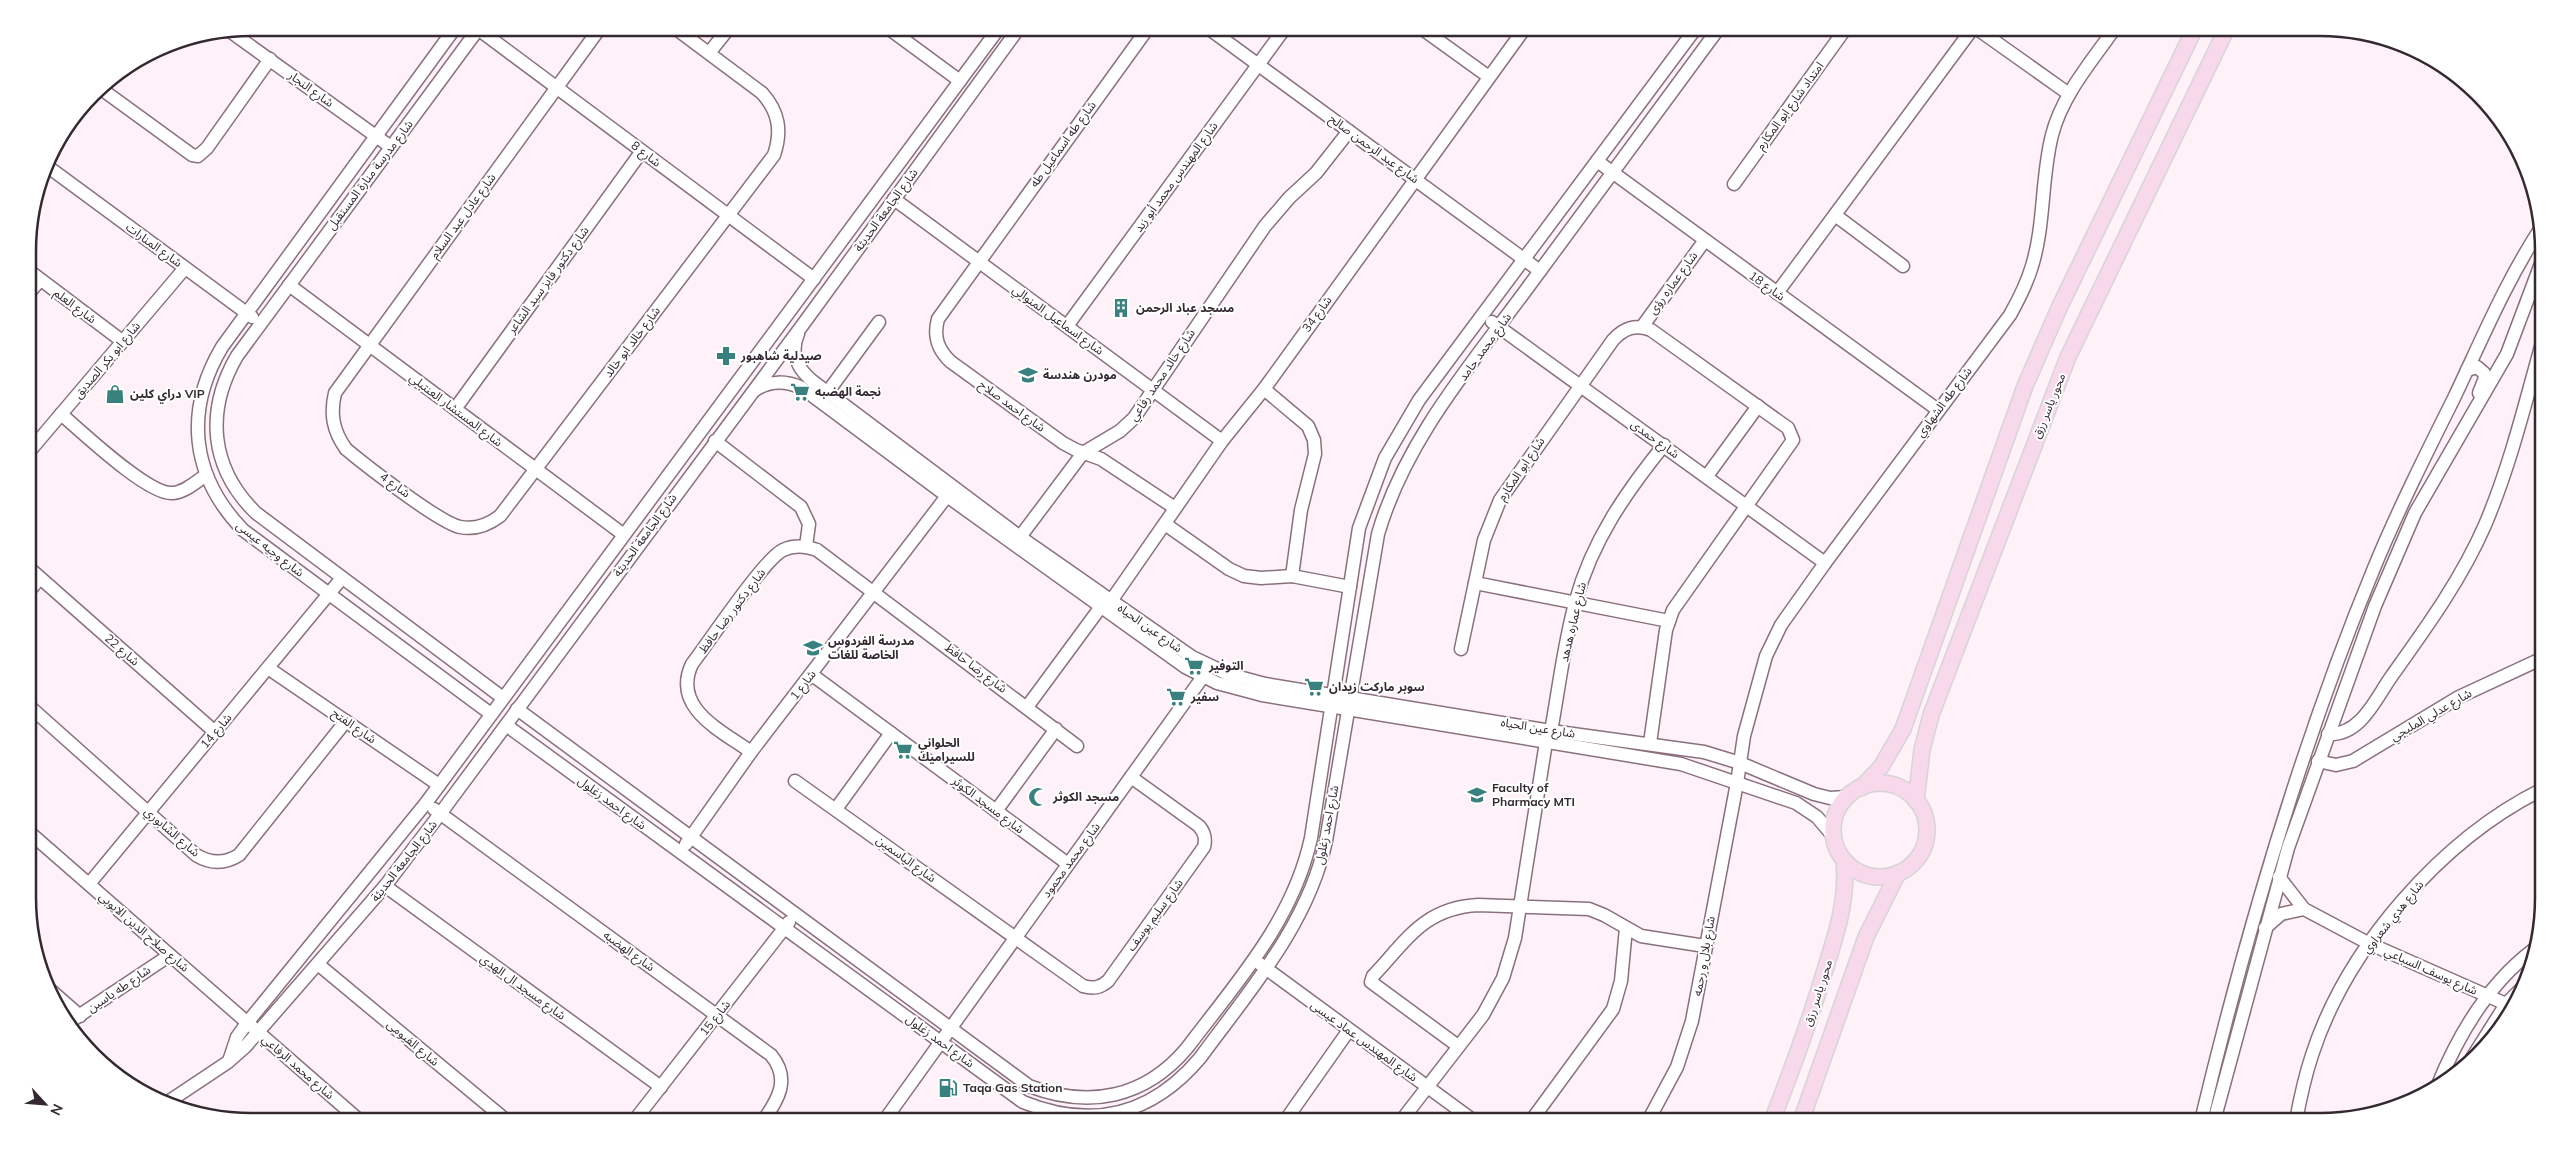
<svg xmlns="http://www.w3.org/2000/svg" width="2571" height="1149" font-family="Mulish,'Noto Sans Arabic',sans-serif">
<style>
.lines{fill:none;stroke-linecap:round;stroke-linejoin:round}
.minor-casing{stroke:#8a707f;stroke-width:15}
.major-casing{stroke:#d6d4d6;stroke-width:18}
.minor{stroke:#fff;stroke-width:12}
.major{stroke:#f7d9eb;stroke-width:15}
.labels{text-anchor:middle;stroke-width:4;stroke-linejoin:round;paint-order:stroke}
.street-label{font-size:12px;fill:#342930;stroke:#fff}
.poi-label{font-size:12px;font-weight:bold;fill:#342930;stroke:#fff;text-anchor:start}
.rim{fill:none;stroke:#342930;stroke-width:2.5}
</style>
<rect width="100%" height="100%" fill="#fef2f8"/>
<g class="lines">
<!-- minor casing -->
<g class="minor-casing">
<g id="minor">
<path d="M455,28L222,347C184,411 191,476 243,530L491,714"/>
<path d="M479,28L237,356C205,411 210,468 256,513L503,698"/>
<path d="M600,28L335,393C330,414 333,431 346,449C365,465 440,523 460,527C475,530 488,525 500,516L774,155C782,131 779,112 762,93L675,28"/>
<path d="M888,28L960,81"/>
<path d="M1148,28L938,319C933,337 938,350 951,362L1063,443L1076,450L1101,459L1175,508"/>
<path d="M1208,28L1540,271"/>
<path d="M1421,28L1489,77"/>
<path d="M1976,28L2069,94"/>
<path d="M478,29L814,279"/>
<path d="M231,32L391,147"/>
<path d="M709,53L729,28"/>
<path d="M100,88L192,155L198,156L207,148L270,59"/>
<path d="M1597,161L1938,410"/>
<path d="M47,166L252,317"/>
<path d="M1734,184L1846,28"/>
<path d="M894,199L1222,441"/>
<path d="M1835,215L1903,266"/>
<path d="M28,270L122,341"/>
<path d="M289,285L624,535"/>
<path d="M1777,293L1973,28"/>
<path d="M28,294L40,280"/>
<path d="M1492,322L1825,563"/>
<path d="M1067,326L1285,28"/>
<path d="M1642,327L1705,240"/>
<path d="M798,334C789,354 799,371 815,383L1020,537L1192,657L1228,674L1265,684L1551,731L1704,752L1740,763L1814,794L1830,798L1847,797"/>
<path d="M2467,370L2477,367L2484,373L2485,378L2479,393"/>
<path d="M1264,389L1308,426L1314,440L1315,454L1301,510L1292,576"/>
<path d="M755,390C770,380 787,381 802,388L947,496L1185,667L1217,683L1262,695L1681,764L1796,803L1817,817L1834,837"/>
<path d="M827,393L879,322"/>
<path d="M455,409L642,151"/>
<path d="M61,414C81,431 149,496 173,493C185,492 196,482 206,475"/>
<path d="M715,441L801,507L809,524L806,546"/>
<path d="M28,453L185,268"/>
<path d="M1707,476L1758,406"/>
<path d="M1165,524L1229,569L1244,576L1261,578L1292,576L1350,587"/>
<path d="M1020,537L1083,453L1120,431L1134,418L1265,226L1289,198L1316,173L1349,131"/>
<path d="M29,568L215,732"/>
<path d="M1475,583L1669,621"/>
<path d="M29,591L40,578"/>
<path d="M1111,601L1222,441L1264,389L1525,28"/>
<path d="M1461,649L1484,540L1500,500L1613,340C1624,328 1635,324 1651,330L1788,428L1793,440L1673,610L1666,630L1650,743"/>
<path d="M268,668L439,785"/>
<path d="M811,674L1068,864"/>
<path d="M29,706L196,855C211,864 225,864 239,855L346,721"/>
<path d="M1027,707L1100,608"/>
<path d="M517,709L1029,1086C1089,1109 1145,1098 1187,1048C1236,983 1293,921 1311,838L1359,528L1385,458L1419,400L1696,28"/>
<path d="M506,725L1023,1102C1092,1130 1152,1115 1200,1058C1249,991 1308,925 1326,841L1378,534C1405,441 1470,366 1526,290C1590,202 1655,115 1719,28"/>
<path d="M1551,731C1559,688 1564,642 1576,600C1592,541 1626,492 1664,445"/>
<path d="M2328,734C2360,736 2375,700 2391,677C2426,628 2461,580 2485,525C2510,466 2525,404 2542,343"/>
<path d="M751,752C722,731 671,708 692,664C709,642 764,559 783,550C795,544 806,546 817,550L1077,746"/>
<path d="M2318,761L2336,765L2353,761L2459,697L2543,658"/>
<path d="M795,781L1083,986C1093,989 1100,988 1108,981L1204,847C1206,839 1205,833 1199,826L1131,777"/>
<path d="M434,809L771,1055C791,1079 778,1100 763,1121"/>
<path d="M836,809L891,733"/>
<path d="M996,811L1056,729"/>
<path d="M29,832L360,1121"/>
<path d="M686,844L751,752L947,496"/>
<path d="M2279,877L2304,909L2368,943L2506,1004"/>
<path d="M89,884L342,578"/>
<path d="M385,886L661,1087"/>
<path d="M2265,928L2281,914L2304,909"/>
<path d="M1260,964L1474,1121"/>
<path d="M319,965L507,1121"/>
<path d="M48,988L80,1016"/>
<path d="M68,1023L170,955"/>
<path d="M1458,1046L1371,982L1373,976C1407,940 1424,908 1478,905L1589,909L1604,915L1641,936L1705,946"/>
<path d="M2472,1058L2506,1004L2526,984"/>
<path d="M229,1061L237,1037L247,1023L426,803L999,28"/>
<path d="M2437,1087C2458,1035 2487,985 2533,950"/>
<path d="M165,1104L228,1062L245,1047L385,886L440,814L804,323L1019,28"/>
<path d="M634,1121L789,922"/>
<path d="M884,1121L1207,671"/>
<path d="M1285,1121L1349,1030"/>
<path d="M1401,1121L1483,1015L1503,978L1515,938L1546,742"/>
<path d="M1531,1121L1613,1009L1621,981L1626,928"/>
<path d="M1648,1121L1677,1067L1692,1021L1737,783L1744,736L1766,656L1781,625L1825,563L2010,315C2019,299 2027,283 2032,266C2045,224 2041,178 2052,135C2062,95 2092,61 2115,28"/>
<path d="M2201,1121C2246,933 2300,747 2374,568C2398,510 2426,454 2454,398C2482,339 2506,281 2542,226"/>
<path d="M2214,1121L2288,848L2375,606L2415,513L2507,354L2542,261"/>
<path d="M2296,1121C2300,1099 2305,1076 2312,1055C2347,947 2442,839 2543,789"/>
</g>
</g>
<!-- major casing -->
<g class="major-casing">
<g id="major">
<circle cx="1880" cy="830" r="47"/>
<path d="M1861,788L1881,767L1903,729L2025,386L2060,306L2195,28"/>
<path d="M1916,801L1922,750L1931,715L2068,357L2227,28"/>
<path d="M1772,1121C1791,1072 1809,1023 1824,973C1836,935 1848,900 1844,860"/>
<path d="M1801,1121L1866,937L1898,873"/>
</g>
</g>
<!-- minor -->
<use href="#minor" class="minor"/>
<!-- major -->
<use href="#major" class="major"/>
</g>
<!-- icons -->
<defs>
<g id="building-bare" transform="scale(1.5)"><path d="M-4-6H4V6H1V3H-1V6H-4ZM-2.5-4.3h1.7v1.8h-1.7ZM.8-4.3h1.7v1.8H.8ZM-2.5-1h1.7V.8h-1.7ZM.8-1h1.7V.8H.8Z" fill="#39817f" stroke="#fff" stroke-width="2.5" paint-order="stroke"/></g>
<g id="pharmacy-bare" transform="scale(1.5)"><path d="M-2-6h4v4h4v4h-4v4h-4v-4h-4v-4h4Z" fill="#39817f" stroke="#fff" stroke-width="2.5" paint-order="stroke"/></g>
<g id="university-bare" transform="scale(1.5)"><path d="M0-5L7-2L0 1L-7-2ZM-4 1L0 2.5L4 1V4Q0 6-4 4Z" fill="#39817f" stroke="#fff" stroke-width="2.5" paint-order="stroke"/></g>
<g id="supermarket-bare" transform="scale(1.5)"><path d="M-6-5.5h2.5l.6 2H6L4.5 2H-2.5L-4.4-4H-6ZM-1.5 3.2a1.3 1.3 0 1 0 .1 0ZM3 3.2a1.3 1.3 0 1 0 .1 0Z" fill="#39817f" stroke="#fff" stroke-width="2.5" paint-order="stroke"/></g>
<g id="shop-bare" transform="scale(1.5)"><path d="M-5-2.5h2.3a2.7 3.5 0 0 1 5.4 0H5L5.5 6h-11ZM-1.5-2.5h3a1.5 2.3 0 0 0-3 0Z" fill="#39817f" stroke="#fff" stroke-width="2.5" paint-order="stroke"/></g>
<g id="school-bare" transform="scale(1.5)"><path d="M0-5L7-2L0 1L-7-2ZM-4 1L0 2.5L4 1V4Q0 6-4 4Z" fill="#39817f" stroke="#fff" stroke-width="2.5" paint-order="stroke"/></g>
<g id="mosque-bare" transform="scale(1.5)"><path d="M3.5-4.9A6 6 0 1 0 3.5 4.9A5 5 0 1 1 3.5-4.9Z" fill="#39817f" stroke="#fff" stroke-width="2.5" paint-order="stroke"/></g>
<g id="fuel-bare" transform="scale(1.5)"><path d="M-5.5-6h7V0h2V4h1.3V-2.5L3-4.5l.8-.8L6-3V5H2.5V1h-1V6h-7ZM-4.2-4.7v3.2H.2V-4.7Z" fill="#39817f" stroke="#fff" stroke-width="2.5" paint-order="stroke"/></g>
</defs>
<g fill-rule="evenodd">
<use href="#building-bare" x="1121" y="308"/>
<use href="#pharmacy-bare" x="726" y="356"/>
<use href="#university-bare" x="1028" y="375"/>
<use href="#supermarket-bare" x="800" y="392"/>
<use href="#shop-bare" x="115" y="394"/>
<use href="#school-bare" x="813" y="648"/>
<use href="#supermarket-bare" x="1194" y="666"/>
<use href="#supermarket-bare" x="1314" y="687"/>
<use href="#supermarket-bare" x="1176" y="697"/>
<use href="#supermarket-bare" x="903" y="750"/>
<use href="#university-bare" x="1477" y="795"/>
<use href="#mosque-bare" x="1038" y="797"/>
<use href="#fuel-bare" x="948" y="1088"/>
</g>
<g class="labels">
<!-- street labels -->
<g class="street-label">
<text transform="translate(311 89) rotate(36)" y="4">شارع النجار</text>
<text transform="translate(1790 106) rotate(-54)" y="4">امتداد شارع ابو المكارم</text>
<text transform="translate(1063 144) rotate(-54)" y="4">شارع طه اسماعيل طه</text>
<text transform="translate(1374 149) rotate(36)" y="4">شارع عبد الرحمن صالح</text>
<text transform="translate(646 154) rotate(37)" y="4">شارع 8</text>
<text transform="translate(370 175) rotate(-53)" y="4">شارع مدرسة منارة المستقبل</text>
<text transform="translate(1176 177) rotate(-54)" y="4">شارع المهندس محمد أبو زيد</text>
<text transform="translate(886 210) rotate(-54)" y="4">شارع الجامعة الحديثة</text>
<text transform="translate(463 216) rotate(-54)" y="4">شارع عادل عبد السلام</text>
<text transform="translate(154 245) rotate(36)" y="4">شارع المنارات</text>
<text transform="translate(548 280) rotate(-54)" y="4">شارع دكتور فايز سيد الشاعر</text>
<text transform="translate(1673 283) rotate(-54)" y="4">شارع عماره رؤى</text>
<text transform="translate(1767 286) rotate(36)" y="4">شارع 18</text>
<text transform="translate(75 306) rotate(37)" y="4">شارع العلم</text>
<text transform="translate(1317 314) rotate(-54)" y="4">شارع 34</text>
<text transform="translate(1058 320) rotate(36)" y="4">شارع اسماعيل المنوالي</text>
<text transform="translate(632 342) rotate(-53)" y="4">شارع خالد ابو خالد</text>
<text transform="translate(1485 347) rotate(-54)" y="4">شارع محمد حامد</text>
<text transform="translate(107 360) rotate(-50)" y="4">شارع ابو بكر الصديق</text>
<text transform="translate(1162 375) rotate(-56)" y="4">شارع خالد محمد رفاعي</text>
<text transform="translate(1944 402) rotate(-53)" y="4">شارع طه الشهاوي</text>
<text transform="translate(1012 406) rotate(36)" y="4">شارع احمد صلاح</text>
<text transform="translate(2049 406) rotate(-68)" y="4">محور ياسر رزق</text>
<text transform="translate(456 410) rotate(37)" y="4">شارع المستشار العنتبلي</text>
<text transform="translate(1655 439) rotate(36)" y="4">شارع حمدى</text>
<text transform="translate(1521 469) rotate(-56)" y="4">شارع ابو المكارم</text>
<text transform="translate(395 485) rotate(36)" y="4">شارع 4</text>
<text transform="translate(645 535) rotate(-54)" y="4">شارع الجامعة الحديثة</text>
<text transform="translate(270 549) rotate(38)" y="4">شارع وجيه عيسى</text>
<text transform="translate(732 611) rotate(-53)" y="4">شارع دكتور رضا حافظ</text>
<text transform="translate(1573 622) rotate(-77)" y="4">شارع عماره هدهد</text>
<text transform="translate(1150 628) rotate(35)" y="4">شارع عين الحياه</text>
<text transform="translate(122 650) rotate(41)" y="4">شارع 22</text>
<text transform="translate(976 668) rotate(37)" y="4">شارع رضا حافظ</text>
<text transform="translate(803 685) rotate(-53)" y="4">شارع 1</text>
<text transform="translate(2431 715) rotate(-30)" y="4">شارع عدلي المليجي</text>
<text transform="translate(354 726) rotate(35)" y="4">شارع الفتح</text>
<text transform="translate(1538 728) rotate(9)" y="4">شارع عين الحياه</text>
<text transform="translate(216 731) rotate(-50)" y="4">شارع 14</text>
<text transform="translate(612 803) rotate(36)" y="4">شارع احمد زغلول</text>
<text transform="translate(988 805) rotate(37)" y="4">شارع مسجد الكوثر</text>
<text transform="translate(1327 825) rotate(-79)" y="4">شارع احمد زغلول</text>
<text transform="translate(172 832) rotate(41)" y="4">شارع الشابوري</text>
<text transform="translate(906 859) rotate(36)" y="4">شارع الياسمين</text>
<text transform="translate(1071 860) rotate(-54)" y="4">شارع محمد محمود</text>
<text transform="translate(404 861) rotate(-52)" y="4">شارع الجامعة الحديثة</text>
<text transform="translate(1155 915) rotate(-54)" y="4">شارع سليم يوسف</text>
<text transform="translate(2393 917) rotate(-51)" y="4">شارع هدي شعراوي</text>
<text transform="translate(144 932) rotate(41)" y="4">شارع صلاح الدين الايوبي</text>
<text transform="translate(629 951) rotate(36)" y="4">شارع الهضبه</text>
<text transform="translate(1704 956) rotate(-80)" y="4">شارع بلال و رحمه</text>
<text transform="translate(2431 971) rotate(24)" y="4">شارع يوسف السباعي</text>
<text transform="translate(523 987) rotate(36)" y="4">شارع مسجد ال الهدي</text>
<text transform="translate(119 989) rotate(-34)" y="4">شارع طه ياسين</text>
<text transform="translate(1818 993) rotate(-72)" y="4">محور ياسر رزق</text>
<text transform="translate(715 1018) rotate(-52)" y="4">شارع 15</text>
<text transform="translate(940 1041) rotate(36)" y="4">شارع احمد زغلول</text>
<text transform="translate(1364 1041) rotate(36)" y="4">شارع المهندس عماد عيسى</text>
<text transform="translate(413 1043) rotate(40)" y="4">شارع الفيومى</text>
<text transform="translate(298 1067) rotate(41)" y="4">شارع محمد الرفاعي</text>
</g>
<!-- poi labels -->
<g class="poi-label">
<text x="1136" y="312">مسجد عباد الرحمن</text>
<text x="741" y="360">صيدلية شاهبور</text>
<text x="1043" y="379">مودرن هندسة</text>
<text x="815" y="396">نجمة الهضبه</text>
<text x="130" y="398">دراي كلين VIP</text>
<text x="828" y="645">مدرسة الفردوس<tspan x="828" dy="14">الخاصة للغات</tspan></text>
<text x="1209" y="670">التوفير</text>
<text x="1329" y="691">سوبر ماركت زيدان</text>
<text x="1191" y="701">سفير</text>
<text x="918" y="747">الحلواني<tspan x="918" dy="14">للسيراميك</tspan></text>
<text x="1492" y="792">Faculty of<tspan x="1492" dy="14">Pharmacy MTI</tspan></text>
<text x="1053" y="801">مسجد الكوثر</text>
<text x="963" y="1092">Taqa Gas Station</text>
</g>
</g>
<!-- crop -->
<path d="M0 0H2571V1149H0ZM251 36H2320A215 215 0 0 1 2535 251V898A215 215 0 0 1 2320 1113H251A215 215 0 0 1 36 898V251A215 215 0 0 1 251 36Z" fill="#fff" fill-rule="evenodd"/>
<path class="rim" d="M251 36H2320A215 215 0 0 1 2535 251V898A215 215 0 0 1 2320 1113H251A215 215 0 0 1 36 898V251A215 215 0 0 1 251 36Z"/>
<!-- north arrow -->
<g transform="translate(45 1104) rotate(116)" stroke="#ffffff" stroke-width="4" paint-order="stroke">
<path d="M0-4L9 19L0 12L-9 19Z" fill="#342930"/>
<text y="-8" font-size="14" font-weight="bold" text-anchor="middle" fill="#342930">N</text>
</g>
</svg>
